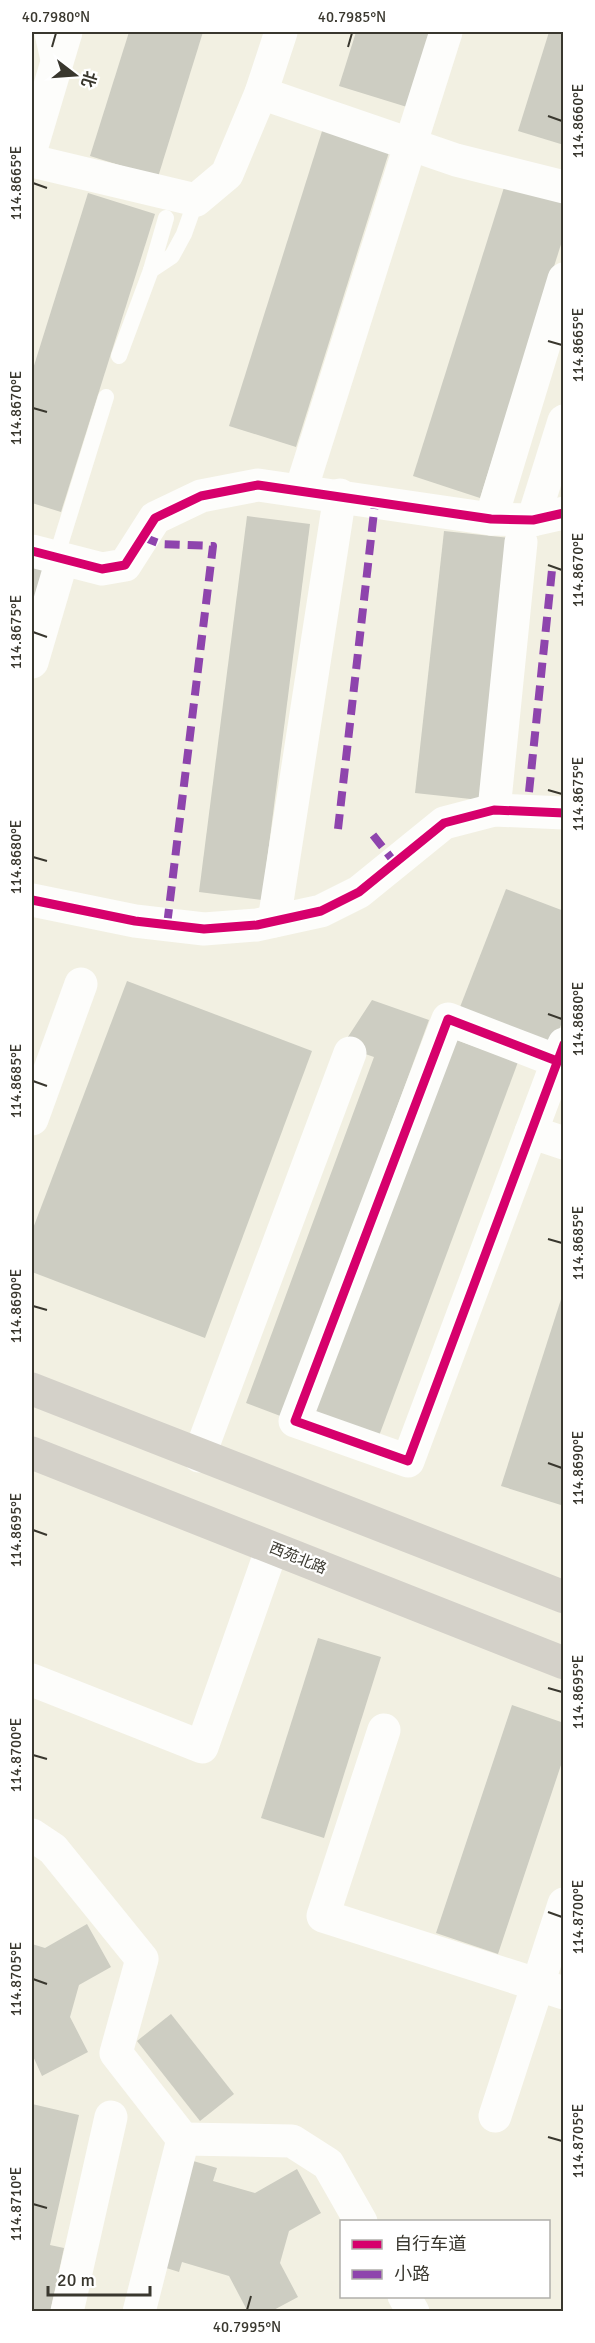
<svg xmlns="http://www.w3.org/2000/svg" width="595" height="2343" font-family="Signika,'Noto Sans SC',sans-serif">
<style>
.building{fill:#cdcdc2}
.lines{fill:none;stroke-linecap:round;stroke-linejoin:round}
.lane{stroke:#fdfdfb;stroke-width:16}
.street{stroke:#fdfdfb;stroke-width:33}
.secondary{stroke:#fdfdfb;stroke-width:33}
.primary{stroke:#d4d1c9;stroke-width:33}
.quiet{stroke:#8e44ad;stroke-width:8;stroke-dasharray:15 8;stroke-linecap:butt}
.cycleway-casing{stroke:#fff;stroke-width:13}
.cycleway{stroke:#d6006c;stroke-width:9}
.ticks{fill:none;stroke:#39372e;stroke-width:2}
.labels{text-anchor:middle;stroke-width:4.5;stroke-linejoin:round;paint-order:stroke}
.street-label{font-size:15px;fill:#39372e;stroke:#fff}
.neatline{fill:none;stroke:#39372e;stroke-width:2}
.ticks-label{font-size:15px;text-anchor:middle;fill:#39372e}
</style>
<rect width="100%" height="100%" fill="#f2f0e2"/>
<!-- building -->
<g class="building">
<path d="M129,32H203L158,177L90,156Z"/>
<path d="M356,32H431L407,107L339,86Z"/>
<path d="M549,32H564V145L518,131Z"/>
<path d="M323,128L390,149L296,447L229,426Z"/>
<path d="M507,178L564,196V235L480,498L413,476Z"/>
<path d="M88,193L155,214L61,512L32,503V372Z"/>
<path d="M247,516L310,524L262,900L199,892Z"/>
<path d="M444,531L510,538L480,800L415,793Z"/>
<path d="M32,566L45,571L32,613Z"/>
<path d="M506,889L564,911V1017L554,1043L460,1007Z"/>
<path d="M127,981L312,1051L205,1338L32,1272V1231Z"/>
<path d="M372,1000L429,1020L283,1417L246,1403L374,1057L342,1046Z"/>
<path d="M451,1038L518,1062L376,1444L309,1419Z"/>
<path d="M563,1293H564V1506L501,1486Z"/>
<path d="M318,1638L381,1657L324,1838L261,1818Z"/>
<path d="M512,1705L564,1723V1756L498,1954L436,1933Z"/>
<path d="M87,1924L111,1967L79,1985L70,2017L88,2052L42,2076L32,2054V1944L45,1948Z"/>
<path d="M171,2014L234,2094L200,2121L137,2041Z"/>
<path d="M32,2104L79,2115L50,2245L64,2248L50,2312H32Z"/>
<path d="M190,2160L217,2168L213,2181L255,2193L297,2169L321,2213L289,2231L280,2263L298,2297L270,2312H248L229,2276L182,2262L179,2272L160,2266Z"/>
</g>
<g class="lines">
<!-- lane -->
<g class="lane">
<path d="M42,32L50,67"/>
<path d="M151,270L166,218"/>
<path d="M119,356L151,270L172,256L184,234L196,200"/>
<path d="M56,558L106,397"/>
</g>
<!-- street -->
<g class="street">
<path d="M261,93L456,160L564,187"/>
<path d="M32,161L196,200L227,174L261,93L281,32"/>
<path d="M301,490L446,32"/>
<path d="M491,519L564,279"/>
<path d="M533,520L564,421"/>
<path d="M32,551L102,569L125,565L155,518L201,496L258,485L491,519L533,520L564,513"/>
<path d="M32,662L62,560"/>
<path d="M494,810L521,542"/>
<path d="M32,900L135,921L204,929L257,925L321,911L359,892L444,823L494,810L564,813"/>
<path d="M274,921L340,495"/>
<path d="M557,1061L448,1019L295,1421L408,1461L564,1044"/>
<path d="M32,1119L81,984"/>
<path d="M531,1132L564,1143"/>
<path d="M199,1456L350,1053"/>
<path d="M32,1680L202,1747L272,1548"/>
<path d="M384,1730L323,1916L564,1993"/>
<path d="M32,1835L53,1849L142,1959L116,2053L183,2139L139,2312"/>
<path d="M495,2116L564,1904"/>
<path d="M183,2139L292,2141L328,2164L361,2222"/>
<path d="M404,2296L413,2312"/>
<path d="M67,2312L111,2117"/>
</g>
<!-- secondary -->
<path class="secondary" d="M32,146L66,32"/>
<!-- primary -->
<g class="primary">
<path d="M32,1389L564,1597"/>
<path d="M32,1453L564,1663"/>
</g>
<!-- quiet -->
<g class="quiet">
<path d="M143,537L161,544L213,546L167,925"/>
<path d="M529,792L552,570"/>
<path d="M338,829L375,503"/>
<path d="M373,835L395,863"/>
</g>
<!-- cycleway casing -->
<g class="cycleway-casing">
<g id="cycleway">
<path d="M32,551L102,569L125,565L155,518L201,496L258,485L491,519L533,520L564,513"/>
<path d="M32,900L135,921L204,929L257,925L321,911L359,892L444,823L494,810L564,813"/>
<path d="M557,1061L448,1019L295,1421L408,1461L564,1044"/>
</g>
</g>
<!-- cycleway -->
<use href="#cycleway" class="cycleway"/>
</g>
<!-- ticks -->
<path class="ticks" d="M52,47L56,33M348,47L352,33M548,116L562,121M33,183L47,188M548,341L562,345M33,408L47,412M548,565L562,570M33,632L47,637M548,790L562,794M33,857L47,861M548,1014L562,1019M33,1081L47,1086M548,1239L562,1243M33,1306L47,1310M548,1463L562,1468M33,1530L47,1535M548,1688L562,1692M33,1755L47,1759M548,1912L562,1917M33,1979L47,1984M548,2137L562,2141M33,2204L47,2208M247,2310L251,2296"/>
<g class="labels">
<!-- street labels -->
<g class="street-label">
<text transform="translate(298 1558) rotate(22)" y="5">西苑北路</text>
</g>
</g>
<!-- border -->
<rect width="595" height="2343" fill="none" stroke="#ffffff" stroke-width="66"/>
<!-- legend -->
<rect x="340" y="2220" width="210" height="78" fill="#ffffff" stroke="#b0afab" stroke-width="1.5"/>
<rect x="352" y="2240" width="30" height="9" fill="#d6006c" stroke="#b0afab" stroke-width="1.5"/>
<text x="394" y="2250" font-size="18" fill="#39372e">自行车道</text>
<rect x="352" y="2270" width="30" height="9" fill="#8e44ad" stroke="#b0afab" stroke-width="1.5"/>
<text x="394" y="2280" font-size="18" fill="#39372e">小路</text>
<!-- north arrow -->
<g transform="translate(75 75) rotate(107)" stroke="#ffffff" stroke-width="4.5" paint-order="stroke">
<path d="M0-4.5L10 22L0 15L-10 22Z" fill="#39372e"/>
<text y="-9" font-size="16" font-weight="bold" text-anchor="middle" fill="#39372e">北</text>
</g>
<!-- scale -->
<path d="M48 2286v9h102v-9" fill="none" stroke="#39372e" stroke-width="3"/>
<text x="57" y="2286" font-size="18" fill="#39372e" stroke="#ffffff" stroke-width="4.5" paint-order="stroke">20 m</text>
<rect x="33" y="33" width="529" height="2277" class="neatline"/>
<g class="ticks-label">
<text x="56" y="22">40.7980°N</text>
<text x="352" y="22">40.7985°N</text>
<text transform="translate(578 121) rotate(-90)" y="5">114.8660°E</text>
<text transform="translate(16 183) rotate(-90)" y="5">114.8665°E</text>
<text transform="translate(578 345) rotate(-90)" y="5">114.8665°E</text>
<text transform="translate(16 408) rotate(-90)" y="5">114.8670°E</text>
<text transform="translate(578 570) rotate(-90)" y="5">114.8670°E</text>
<text transform="translate(16 632) rotate(-90)" y="5">114.8675°E</text>
<text transform="translate(578 794) rotate(-90)" y="5">114.8675°E</text>
<text transform="translate(16 857) rotate(-90)" y="5">114.8680°E</text>
<text transform="translate(578 1019) rotate(-90)" y="5">114.8680°E</text>
<text transform="translate(16 1081) rotate(-90)" y="5">114.8685°E</text>
<text transform="translate(578 1243) rotate(-90)" y="5">114.8685°E</text>
<text transform="translate(16 1306) rotate(-90)" y="5">114.8690°E</text>
<text transform="translate(578 1468) rotate(-90)" y="5">114.8690°E</text>
<text transform="translate(16 1530) rotate(-90)" y="5">114.8695°E</text>
<text transform="translate(578 1692) rotate(-90)" y="5">114.8695°E</text>
<text transform="translate(16 1755) rotate(-90)" y="5">114.8700°E</text>
<text transform="translate(578 1917) rotate(-90)" y="5">114.8700°E</text>
<text transform="translate(16 1979) rotate(-90)" y="5">114.8705°E</text>
<text transform="translate(578 2141) rotate(-90)" y="5">114.8705°E</text>
<text transform="translate(16 2204) rotate(-90)" y="5">114.8710°E</text>
<text x="247" y="2332">40.7995°N</text>
</g>
</svg>
